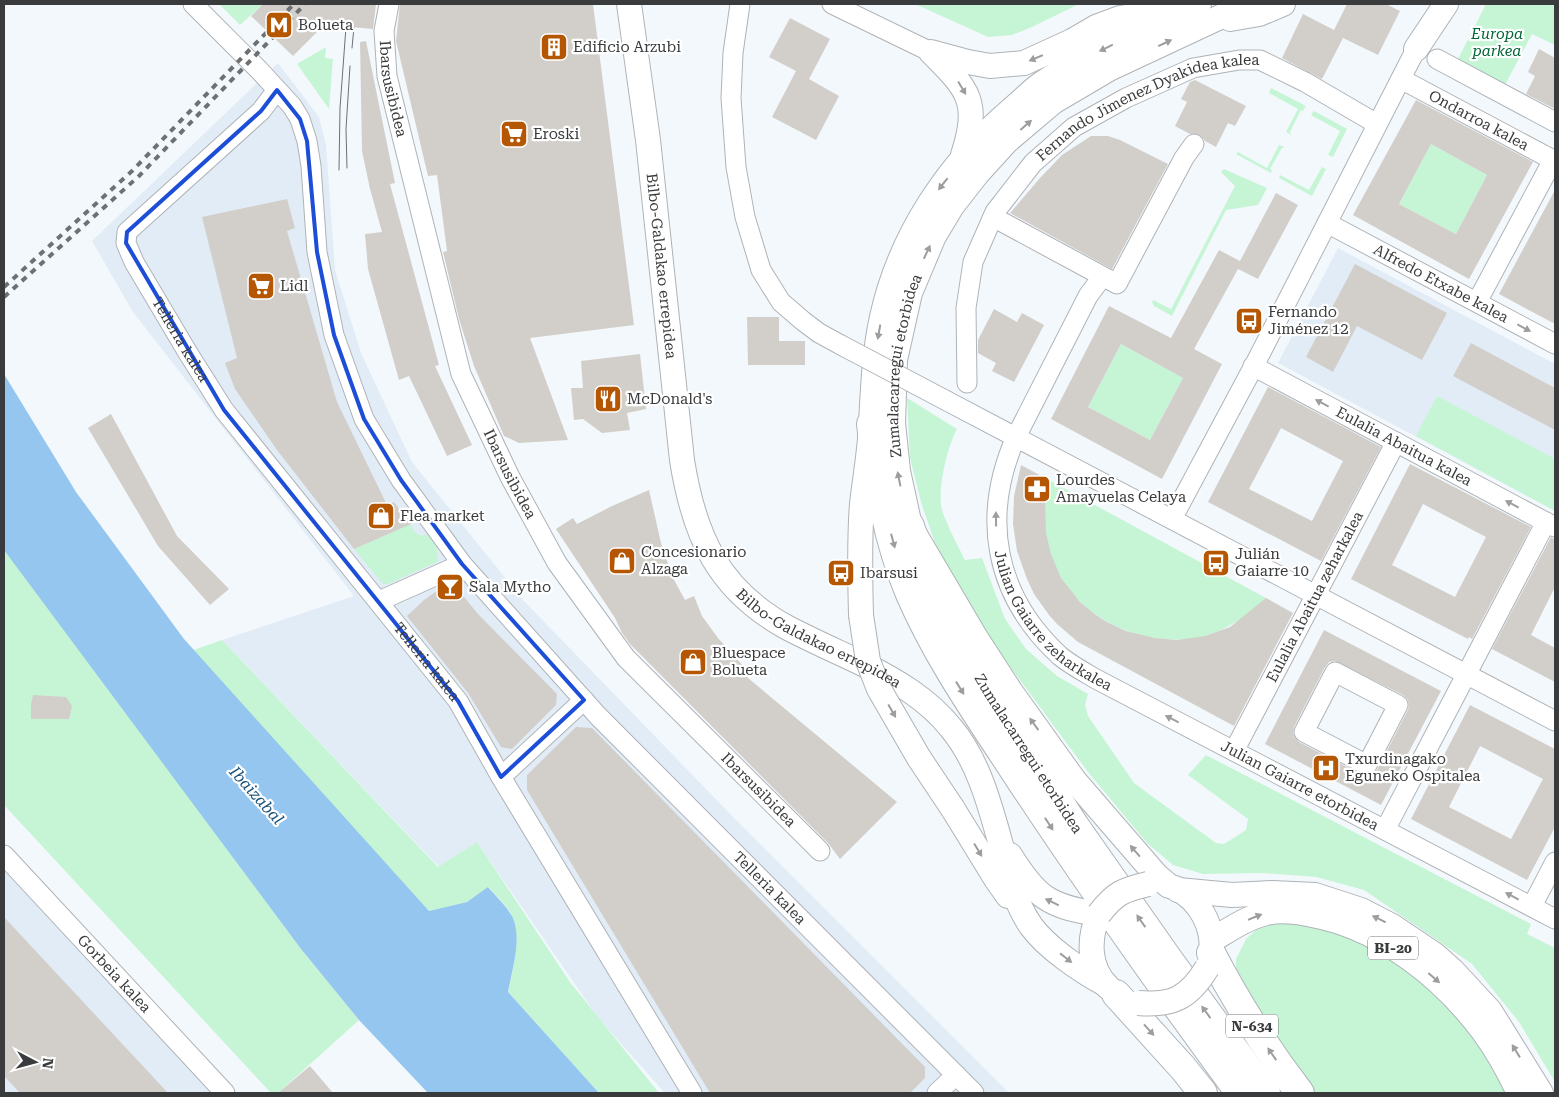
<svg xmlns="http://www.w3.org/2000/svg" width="1559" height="1097" font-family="'Roboto Serif',serif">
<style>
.built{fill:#e2ecf6}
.green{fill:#c6f5d5}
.water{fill:#94c6f0}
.building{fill:#d2cfca;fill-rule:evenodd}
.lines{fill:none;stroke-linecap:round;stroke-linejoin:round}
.minor-casing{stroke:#aeb3b7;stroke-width:21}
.major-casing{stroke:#aeb3b7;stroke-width:26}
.highway-casing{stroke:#aeb3b7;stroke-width:30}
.minor{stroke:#fff;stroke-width:19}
.major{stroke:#fff;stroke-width:24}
.highway{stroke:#fff;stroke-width:28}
.tram{stroke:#6e7173;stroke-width:1}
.rail{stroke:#6e7173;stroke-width:4;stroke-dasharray:6 6;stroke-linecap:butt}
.minor-bridge-casing{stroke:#aeb3b7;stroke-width:21;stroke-linecap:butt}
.major-bridge-casing{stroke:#aeb3b7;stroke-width:26;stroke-linecap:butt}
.minor-bridge{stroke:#fff;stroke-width:19}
.major-bridge{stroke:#fff;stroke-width:24}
.oneway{fill:#9c9d9e}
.marked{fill:none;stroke:#1d4ed8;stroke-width:4;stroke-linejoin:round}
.labels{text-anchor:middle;stroke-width:4.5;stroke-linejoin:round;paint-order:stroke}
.shield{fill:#fff;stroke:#747676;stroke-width:1}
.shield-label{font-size:14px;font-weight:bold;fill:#393b3c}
.poi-label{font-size:15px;fill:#393b3c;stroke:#fff;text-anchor:start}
.park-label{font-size:15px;font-style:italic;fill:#016538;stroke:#fff}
.street-label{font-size:15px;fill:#393b3c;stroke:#fff}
.water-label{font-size:16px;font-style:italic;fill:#1b527a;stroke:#fff}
</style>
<rect width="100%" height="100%" fill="#f3f8fc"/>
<!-- built -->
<g class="built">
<path d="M278,63L319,117L326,145L335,270L361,353L412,462L523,600L736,820L1009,1093H665L599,1019L477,842L439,867L222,640L354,596L133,312L92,241Z"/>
<path d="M1338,248L1555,364V511L1278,363Z"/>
<path d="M4,855L225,1093H4Z"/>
</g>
<!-- green -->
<g class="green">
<path d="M219,4H263L240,25Z"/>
<path d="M915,4H1079L1032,27L1012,35L988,37Z"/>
<path d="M1486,4H1555V45L1532,34L1504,87L1457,61Z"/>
<path d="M326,47L325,58L333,59L329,109L297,64Z"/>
<path d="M1271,88L1306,106L1303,111L1301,110L1290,132L1291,135L1286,132L1298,109L1269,93Z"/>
<path d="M1314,111L1347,129L1333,157L1328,155L1340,131L1311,115Z"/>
<path d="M1431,144L1487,175L1456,234L1399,204Z"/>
<path d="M1279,145L1285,147L1282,148L1270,169L1272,171L1271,173L1236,154L1238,152L1267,168Z"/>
<path d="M1322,167L1326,169L1312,196L1279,178L1280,175L1309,190Z"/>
<path d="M1224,169L1267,188L1258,205L1226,210L1172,316L1154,306L1152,302L1153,300L1171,309L1235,186L1221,172Z"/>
<path d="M1121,344L1183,378L1150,440L1088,407Z"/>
<path d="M1437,396L1555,459V511L1416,436Z"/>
<path d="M907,398L957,429C947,448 939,484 941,505C942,516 959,548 965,560L982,558L1005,619L1026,649L1057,676L1088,694L1085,705L1088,716L1134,783L1216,843L1224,844L1246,830L1248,819L1188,775L1206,755L1531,924L1527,934L1555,948V1082L1519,1022L1472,964L1364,890L1316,877L1263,873L1203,874L1173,865L1147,843L1088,772L988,637L936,546L921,502L910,458Z"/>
<path d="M1049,480L1266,598C1248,614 1230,629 1205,636C1184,642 1162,640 1141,635C1070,616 1029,552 1049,480Z"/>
<path d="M411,524L414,532L422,536L427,534C435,543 440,550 437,562L388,584H383L354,549Z"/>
<path d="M4,547L301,949L359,1020L278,1093H271L4,805Z"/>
<path d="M222,640L438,867L477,842L570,982L659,1093H599L508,992C513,970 521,939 513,918C510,909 495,895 489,887L467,902L429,911L188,652Z"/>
<path d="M1287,922C1357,930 1407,961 1453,1012C1462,1021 1472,1030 1479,1040C1491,1056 1499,1076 1509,1093H1313L1245,999L1236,971V959L1246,939L1256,930L1270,925Z"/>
</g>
<!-- water -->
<path class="water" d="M4,374L76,492L184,639L429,911L467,902L488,887C495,895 509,909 513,918C522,940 512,970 508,992L599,1093H428L359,1020L301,949L4,550Z"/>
<!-- building -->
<g class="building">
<path d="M263,4H376L373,29L328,25L329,20L293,56L251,16Z"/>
<path d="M400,4H593L634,325L530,338L568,440L519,443L504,436L474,366L459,319L443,252L447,251L437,175L428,176L396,41Z"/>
<path d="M1347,4H1386L1400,11L1378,55L1343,38L1322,79L1282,58L1303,14L1334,30Z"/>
<path d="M790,18L830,39L809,79L839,96L816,140L772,117L796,71L769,57Z"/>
<path d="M366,41L395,183L390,184L439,365L435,366L472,445L447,456L409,376L399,380L368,269L365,234L382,232L370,189L362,151L360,42Z"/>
<path d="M1539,49L1555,58V109L1526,94L1535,76L1528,72Z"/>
<path d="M1195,80L1246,106L1235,126L1228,123L1216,147L1205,141L1200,135L1190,134L1175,126L1187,102L1181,99L1190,82Z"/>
<path d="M1416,100L1533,162L1469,279L1353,215ZM1431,144L1487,175L1456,234L1399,204Z"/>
<path d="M1091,136H1108L1120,140L1168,164L1112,269L1010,213L1040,178L1062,155Z"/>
<path d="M1555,190V324L1499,294Z"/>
<path d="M1276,193L1298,205L1258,279L1238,269L1194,349L1222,364L1162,479L1051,419L1109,306L1171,338L1219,250L1240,261ZM1121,344L1183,378L1150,440L1088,407Z"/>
<path d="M287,199L295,228L287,231L337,402L387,505L394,502L411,524L354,549L277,450L235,389L225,363L237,358L202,217Z"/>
<path d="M1355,264L1447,313L1422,360L1357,326L1333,372L1306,357Z"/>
<path d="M994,309L1017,322L1022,313L1044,325L1014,382L992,371L996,363L978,353V340Z"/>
<path d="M747,317H779V341H805V365H748Z"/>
<path d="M1471,343L1555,388V430L1453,376Z"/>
<path d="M640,354L646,409L627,413L630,430L602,433L583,419L574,420L571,388H583L581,361Z"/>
<path d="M1268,387L1381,447L1321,561L1208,502ZM1281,428L1343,461L1312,521L1249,489Z"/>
<path d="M111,414L177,536L229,589L210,605L158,546L88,428Z"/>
<path d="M1410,464L1531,527L1472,639L1469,637L1468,639L1351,579ZM1423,504L1486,537L1455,597L1392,565Z"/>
<path d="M1021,465L1049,480L1045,499L1046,533L1051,554L1061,578L1080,602L1096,615L1107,622L1126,631L1155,638L1177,640L1205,636L1230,627L1266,598L1293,613L1234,726L1078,642L1057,624L1049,615L1034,594L1027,579L1017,551L1013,524L1014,496Z"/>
<path d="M649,490L661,543L673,578L685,600L694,596L702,616L718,638L746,669L742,673L897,802L840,859L828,843L630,644L622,633L615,618L556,529L573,518L577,524L612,506Z"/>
<path d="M1551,537L1555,540V587L1531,635L1555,648V682L1492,649Z"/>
<path d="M445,585L456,587L478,614L557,694L556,705L512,749L501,747L468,693L407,616L424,600Z"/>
<path d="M1324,630L1441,691L1381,805L1265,744ZM1335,661L1403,695L1407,699L1409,704L1408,710L1377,770L1373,774L1368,776L1362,775L1299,742L1295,738L1293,733L1294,727L1325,667L1329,662Z"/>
<path d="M33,695L66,697L72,706L69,719H31V704Z"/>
<path d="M1470,705L1555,749V827L1527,880L1411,819ZM1480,746L1543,779L1511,839L1449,807Z"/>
<path d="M576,727L592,728L925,1067V1078L910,1093H710L527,790V775Z"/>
<path d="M4,917L168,1093H20L4,1076Z"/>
<path d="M310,1066L333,1093H278Z"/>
</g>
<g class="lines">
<!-- minor casing -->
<g class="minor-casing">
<g id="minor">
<path id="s1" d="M193,4L259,70L292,106L300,119L307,141L311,166L317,252L334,335L364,419L401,480L462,564L598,716L974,1093"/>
<path id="s2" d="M389,4L384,31L387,76L461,374L510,477L557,563L626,658L820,851"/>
<path d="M740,4L733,53L731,98L736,167L745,217L761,270L781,302L803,321L819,333L841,345"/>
<path d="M832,4L931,52"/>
<path d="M1437,59L1555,122"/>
<path id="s3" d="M1401,79L1555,161"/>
<path id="s4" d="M277,90L261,111L127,232L126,243L134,262L188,353L224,410L458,701L501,777L692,1093"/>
<path d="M993,217L1117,284L1184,158L1194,144"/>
<path id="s5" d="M1327,223L1555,344"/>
<path id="s6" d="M1102,277L1088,296L1016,437C980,518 995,596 1060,656C1071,665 1084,672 1096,679L1555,919"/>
<path d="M1477,302L1553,160"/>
<path id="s7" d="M1253,366L1555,527"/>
<path id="s8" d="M967,383L966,308L973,262L995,212L1033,163L1074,127L1126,98L1193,68L1239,60H1260L1305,82L1377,124"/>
<path d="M947,401L1555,721"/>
<path d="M1172,519L1256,362L1416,49"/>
<path d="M379,601L462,564"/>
<path d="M1335,672L1398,705L1367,765L1304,732Z"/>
<path id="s9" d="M1234,751L1396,442"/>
<path d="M501,777L584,700"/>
<path d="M1385,830L1546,522"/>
<path id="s10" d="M4,855L225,1093"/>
<path d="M1532,906L1555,862"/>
<path d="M937,1093L956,1075"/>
</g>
</g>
<!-- major casing -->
<g class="major-casing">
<g id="major">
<path id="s11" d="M629,4L648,140L682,460C694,536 718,590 788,628C813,641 838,652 863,664C895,680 928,699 951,728C978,760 990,805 1001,845C1008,873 1014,901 1031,926C1047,948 1081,971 1105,984"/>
<path d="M1230,19L1259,14L1283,4"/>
<path d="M1416,49L1446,4"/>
<path d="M931,52L968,62L990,66L1024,63L1072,41L1096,27L1120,18L1166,10"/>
<path d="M932,53C969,90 980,102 963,155"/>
<path d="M861,615C860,578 859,541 862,504C865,477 870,451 871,424C873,388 874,353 882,317C900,235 949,163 1012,109C1022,101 1031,91 1041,84C1090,51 1146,29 1199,4"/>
<path d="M953,809L996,879L1008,896"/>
<path d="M1010,855C1036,897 1049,907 1099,914C1088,938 1088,968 1108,987"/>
<path id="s12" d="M1169,886L1157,876L1074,780L1011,692L976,638L910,526L898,471L893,423L895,360L910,293L934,236L952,206L977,174L1007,141L1053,102L1109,69L1248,4"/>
<path d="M1175,888C1200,899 1215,928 1211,955"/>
<path d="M1178,890L1232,895L1272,893L1315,895L1361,910L1392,926L1435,955L1453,971L1490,1011L1541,1093"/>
<path d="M1212,940C1229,930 1246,918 1266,913C1285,909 1303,913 1322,917C1386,932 1444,979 1483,1031C1497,1050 1509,1072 1519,1093"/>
</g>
</g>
<!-- highway casing -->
<g class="highway-casing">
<g id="highway">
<path d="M871,424C878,482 887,540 910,594C939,661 982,721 1021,781C1091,887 1165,991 1240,1093"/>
<path id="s13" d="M910,526L929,585L956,637L988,692L1075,826L1169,960L1266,1093"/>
<path d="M1211,953C1237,1003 1266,1049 1300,1093"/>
<path d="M1116,994L1183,1068L1203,1093"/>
</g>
</g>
<!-- minor -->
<use href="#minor" class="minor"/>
<!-- major -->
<use href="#major" class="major"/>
<!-- highway -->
<use href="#highway" class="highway"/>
<!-- tram -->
<g class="tram">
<path d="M352,48L354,27"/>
<path d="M347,168L346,129L350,66"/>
<path d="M339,170L340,108L346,27"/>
</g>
<!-- rail -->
<g class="rail">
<path d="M4,287L132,171L294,4"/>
<path d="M4,297L139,176L305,4"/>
</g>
<!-- minor-bridge casing -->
<g class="minor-bridge-casing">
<path id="minor-bridge" d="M841,345L947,401"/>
</g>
<!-- major-bridge casing -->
<g class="major-bridge-casing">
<g id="major-bridge">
<path d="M861,615L868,661L879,689L919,758L953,809"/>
<path d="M1099,914C1115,893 1123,890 1148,884"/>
<path d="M1138,1003C1172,1006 1189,998 1207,968"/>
</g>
</g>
<!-- minor-bridge -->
<use href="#minor-bridge" class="minor-bridge"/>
<!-- major-bridge -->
<use href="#major-bridge" class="major-bridge"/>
</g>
<!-- one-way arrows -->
<defs><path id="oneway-solid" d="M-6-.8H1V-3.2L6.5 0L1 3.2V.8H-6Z" transform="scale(1.25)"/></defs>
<g class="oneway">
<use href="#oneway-solid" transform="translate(1165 43) rotate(-25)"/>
<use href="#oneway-solid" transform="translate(1106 48) rotate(154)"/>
<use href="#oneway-solid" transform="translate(1036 58) rotate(157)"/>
<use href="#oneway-solid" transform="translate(962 88) rotate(59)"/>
<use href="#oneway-solid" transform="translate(1026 125) rotate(-41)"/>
<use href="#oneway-solid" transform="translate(943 184) rotate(128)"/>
<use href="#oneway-solid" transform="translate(927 252) rotate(-65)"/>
<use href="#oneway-solid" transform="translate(1524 328) rotate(28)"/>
<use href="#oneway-solid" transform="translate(879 332) rotate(100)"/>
<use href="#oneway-solid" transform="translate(1322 403) rotate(-152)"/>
<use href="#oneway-solid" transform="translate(899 479) rotate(-101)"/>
<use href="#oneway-solid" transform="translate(1512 504) rotate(-152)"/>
<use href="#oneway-solid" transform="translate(996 519) rotate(-91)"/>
<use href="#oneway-solid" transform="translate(893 541) rotate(75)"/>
<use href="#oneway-solid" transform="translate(960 688) rotate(58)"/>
<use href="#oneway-solid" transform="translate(892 711) rotate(60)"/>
<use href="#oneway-solid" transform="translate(1172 719) rotate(-153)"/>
<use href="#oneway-solid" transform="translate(1034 724) rotate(-126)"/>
<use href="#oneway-solid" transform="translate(1049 824) rotate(57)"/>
<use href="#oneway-solid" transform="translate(978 850) rotate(59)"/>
<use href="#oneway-solid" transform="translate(1135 851) rotate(-131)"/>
<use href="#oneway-solid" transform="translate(1512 896) rotate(-152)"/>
<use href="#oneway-solid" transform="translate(1052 902) rotate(-154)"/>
<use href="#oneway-solid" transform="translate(1255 917) rotate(-22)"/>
<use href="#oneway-solid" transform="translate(1379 919) rotate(-154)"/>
<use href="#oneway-solid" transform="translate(1141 921) rotate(-125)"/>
<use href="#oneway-solid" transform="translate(1066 958) rotate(38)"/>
<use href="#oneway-solid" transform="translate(1434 978) rotate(41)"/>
<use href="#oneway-solid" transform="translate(1206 1012) rotate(-126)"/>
<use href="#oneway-solid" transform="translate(1149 1030) rotate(48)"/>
<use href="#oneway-solid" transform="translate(1516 1051) rotate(-122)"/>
<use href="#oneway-solid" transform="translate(1272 1054) rotate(-125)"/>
</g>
<!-- marked area -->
<path class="marked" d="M277,90L300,119L307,141L317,252L334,335L364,419L401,480L462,564L584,700L501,777L458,701L224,410L126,243L127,232L261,111Z"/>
<!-- icons -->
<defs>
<g id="metro-square" transform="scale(1.4375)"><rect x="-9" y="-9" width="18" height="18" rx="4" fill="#b45602" stroke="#fff"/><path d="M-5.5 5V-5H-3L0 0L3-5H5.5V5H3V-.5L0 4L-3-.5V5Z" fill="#fff"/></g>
<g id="building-square" transform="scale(1.4375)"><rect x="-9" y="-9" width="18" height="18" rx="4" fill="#b45602" stroke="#fff"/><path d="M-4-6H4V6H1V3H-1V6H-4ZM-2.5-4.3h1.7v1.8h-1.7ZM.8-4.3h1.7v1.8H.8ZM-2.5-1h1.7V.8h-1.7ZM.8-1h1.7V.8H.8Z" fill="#fff"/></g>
<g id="supermarket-square" transform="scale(1.4375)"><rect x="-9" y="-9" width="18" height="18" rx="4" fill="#b45602" stroke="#fff"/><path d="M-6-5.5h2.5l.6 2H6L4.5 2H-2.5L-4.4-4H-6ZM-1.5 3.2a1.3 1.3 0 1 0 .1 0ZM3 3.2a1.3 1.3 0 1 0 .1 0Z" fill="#fff"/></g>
<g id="bus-square" transform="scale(1.4375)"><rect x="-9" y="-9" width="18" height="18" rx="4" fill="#b45602" stroke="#fff"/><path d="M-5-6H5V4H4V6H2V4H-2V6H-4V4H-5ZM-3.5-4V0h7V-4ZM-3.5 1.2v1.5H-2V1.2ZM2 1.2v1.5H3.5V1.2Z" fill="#fff"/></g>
<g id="restaurant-square" transform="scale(1.4375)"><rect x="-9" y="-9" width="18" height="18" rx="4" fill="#b45602" stroke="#fff"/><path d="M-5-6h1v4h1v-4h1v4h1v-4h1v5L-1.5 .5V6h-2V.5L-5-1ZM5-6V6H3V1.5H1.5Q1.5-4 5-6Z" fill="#fff"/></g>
<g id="pharmacy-square" transform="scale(1.4375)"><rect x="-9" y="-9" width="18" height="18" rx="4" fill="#b45602" stroke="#fff"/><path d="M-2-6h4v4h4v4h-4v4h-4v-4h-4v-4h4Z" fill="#fff"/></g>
<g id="shop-square" transform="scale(1.4375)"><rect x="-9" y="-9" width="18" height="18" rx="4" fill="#b45602" stroke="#fff"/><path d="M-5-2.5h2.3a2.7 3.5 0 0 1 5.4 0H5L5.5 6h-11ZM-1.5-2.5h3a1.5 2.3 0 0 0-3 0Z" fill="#fff"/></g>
<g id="bar-square" transform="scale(1.4375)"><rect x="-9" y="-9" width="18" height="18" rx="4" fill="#b45602" stroke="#fff"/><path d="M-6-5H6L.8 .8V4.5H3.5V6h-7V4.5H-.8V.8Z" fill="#fff"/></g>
<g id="hospital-square" transform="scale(1.4375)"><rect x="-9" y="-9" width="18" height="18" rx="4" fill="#b45602" stroke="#fff"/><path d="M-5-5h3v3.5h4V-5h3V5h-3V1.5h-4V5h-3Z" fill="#fff"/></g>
</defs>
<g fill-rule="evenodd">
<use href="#metro-square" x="279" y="25"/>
<use href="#building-square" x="554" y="47"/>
<use href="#supermarket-square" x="514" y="134"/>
<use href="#supermarket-square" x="261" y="286"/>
<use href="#bus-square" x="1249" y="321"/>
<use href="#restaurant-square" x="608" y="399"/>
<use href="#pharmacy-square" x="1037" y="489"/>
<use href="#shop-square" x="381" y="516"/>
<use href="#shop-square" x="622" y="561"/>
<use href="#bus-square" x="1216" y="563"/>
<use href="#bus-square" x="841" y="573"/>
<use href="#bar-square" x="450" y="587"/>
<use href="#shop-square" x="693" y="662"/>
<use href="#hospital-square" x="1326" y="768"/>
</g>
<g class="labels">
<!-- shield labels -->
<g class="shield">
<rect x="1368" y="936.5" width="50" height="23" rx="4"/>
<rect x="1226" y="1014.5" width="52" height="23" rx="4"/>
</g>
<g class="shield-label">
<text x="1393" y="953">BI-20</text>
<text x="1252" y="1031">N-634</text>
</g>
<!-- poi labels -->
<g class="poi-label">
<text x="298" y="30">Bolueta</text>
<text x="573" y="52">Edificio Arzubi</text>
<text x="533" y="139">Eroski</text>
<text x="280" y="291">Lidl</text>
<text x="1268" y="317">Fernando<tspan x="1268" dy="17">Jiménez 12</tspan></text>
<text x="627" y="404">McDonald's</text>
<text x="1056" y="485">Lourdes<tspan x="1056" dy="17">Amayuelas Celaya</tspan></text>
<text x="400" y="521">Flea market</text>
<text x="641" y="557">Concesionario<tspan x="641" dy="17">Alzaga</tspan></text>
<text x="1235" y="559">Julián<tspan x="1235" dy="17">Gaiarre 10</tspan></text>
<text x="860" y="578">Ibarsusi</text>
<text x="469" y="592">Sala Mytho</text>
<text x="712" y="658">Bluespace<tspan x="712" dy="17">Bolueta</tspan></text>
<text x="1345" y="764">Txurdinagako<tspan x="1345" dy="17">Eguneko Ospitalea</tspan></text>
</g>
<!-- park labels -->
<g class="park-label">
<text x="1497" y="39">Europa<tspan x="1497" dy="17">parkea</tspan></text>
</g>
<!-- street labels -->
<g class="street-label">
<text dy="5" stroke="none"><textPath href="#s2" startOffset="86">Ibarsusibidea</textPath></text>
<text dy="5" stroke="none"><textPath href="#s8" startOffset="369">Fernando Jimenez Dyakidea kalea</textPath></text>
<text dy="5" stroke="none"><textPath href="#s3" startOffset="88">Ondarroa kalea</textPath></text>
<text dy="5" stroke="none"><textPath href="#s11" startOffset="264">Bilbo-Galdakao errepidea</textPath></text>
<text dy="5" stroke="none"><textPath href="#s5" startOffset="129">Alfredo Etxabe kalea</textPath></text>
<text dy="5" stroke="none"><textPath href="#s4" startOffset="329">Telleria kalea</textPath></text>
<text dy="5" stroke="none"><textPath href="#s12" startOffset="608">Zumalacarregui etorbidea</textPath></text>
<text dy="5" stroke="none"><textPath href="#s7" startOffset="171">Eulalia Abaitua kalea</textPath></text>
<text dy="5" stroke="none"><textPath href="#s2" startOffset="491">Ibarsusibidea</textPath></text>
<text dy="5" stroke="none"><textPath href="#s9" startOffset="174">Eulalia Abaitua zeharkalea</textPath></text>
<text dy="5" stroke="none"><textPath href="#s6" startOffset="390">Julian Gaiarre zeharkalea</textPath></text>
<text dy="5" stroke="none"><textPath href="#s11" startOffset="698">Bilbo-Galdakao errepidea</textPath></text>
<text dy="5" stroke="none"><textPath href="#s4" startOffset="735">Telleria kalea</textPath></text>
<text dy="5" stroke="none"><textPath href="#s13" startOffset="258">Zumalacarregui etorbidea</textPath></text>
<text dy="5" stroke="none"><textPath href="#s6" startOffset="695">Julian Gaiarre etorbidea</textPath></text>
<text dy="5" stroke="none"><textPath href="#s2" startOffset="896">Ibarsusibidea</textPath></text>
<text dy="5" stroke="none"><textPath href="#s1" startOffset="1088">Telleria kalea</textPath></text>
<text dy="5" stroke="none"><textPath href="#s10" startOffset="162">Gorbeia kalea</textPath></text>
</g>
<!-- water labels -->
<g class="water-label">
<text transform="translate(257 795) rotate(48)" y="6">Ibaizabal</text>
</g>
</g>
<!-- border -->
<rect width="1559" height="1097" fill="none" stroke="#393b3c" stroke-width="10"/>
<!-- north arrow -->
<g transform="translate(35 1062) rotate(96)" stroke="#ffffff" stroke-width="4" paint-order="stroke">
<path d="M0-4L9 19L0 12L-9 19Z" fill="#393b3c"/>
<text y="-8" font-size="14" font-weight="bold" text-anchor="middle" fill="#393b3c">N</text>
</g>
</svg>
